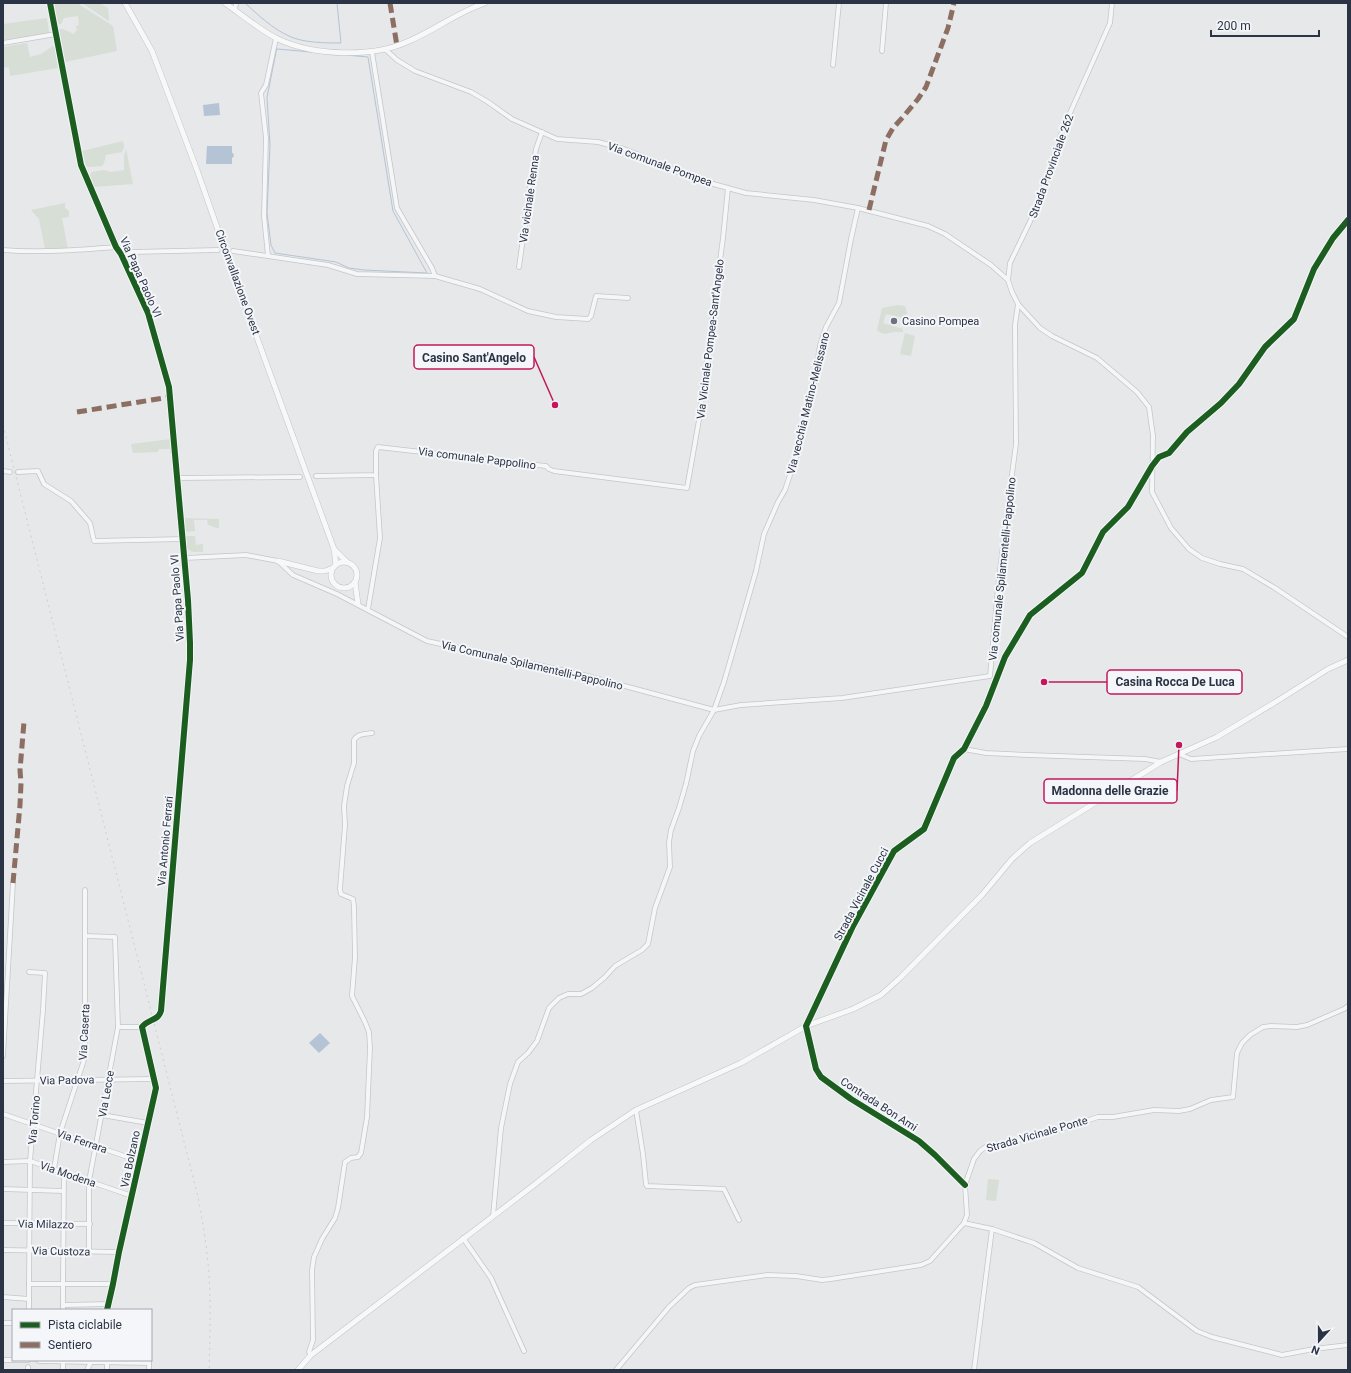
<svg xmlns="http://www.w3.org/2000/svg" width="1351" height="1373" font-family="Roboto,sans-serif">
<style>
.green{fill:#d6ded6}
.water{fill:#b4c4d5}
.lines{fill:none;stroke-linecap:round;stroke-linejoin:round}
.stream{stroke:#b4c4d5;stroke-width:1}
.minor-casing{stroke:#c4c6c8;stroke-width:5.5}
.major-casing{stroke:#c2c5c8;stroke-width:6}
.minor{stroke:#f5f6f7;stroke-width:4}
.major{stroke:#f8f8f8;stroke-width:5}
.rail{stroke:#cecfd2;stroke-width:1;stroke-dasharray:2 4;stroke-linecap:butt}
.quiet{stroke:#8d6e63;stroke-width:5;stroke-dasharray:10 5;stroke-linecap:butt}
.cycleway-casing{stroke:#f4f6f9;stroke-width:8}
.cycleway{stroke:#1b5e20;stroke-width:6}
.poi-dot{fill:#6c737f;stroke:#f4f6f9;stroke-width:1.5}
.labels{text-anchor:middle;stroke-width:4;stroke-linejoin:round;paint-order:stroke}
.street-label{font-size:11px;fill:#2b3445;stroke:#f4f6f9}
.poi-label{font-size:11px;fill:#2b3445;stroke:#f4f6f9;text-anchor:start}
.leader{fill:none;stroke:#c2185b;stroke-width:1.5}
.callout-dot{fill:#c2185b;stroke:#f4f6f9;stroke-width:1.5}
.callout{fill:#f4f6f9;stroke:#c2185b;stroke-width:1.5}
.callout-label{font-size:12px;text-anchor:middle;font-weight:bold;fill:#2b3445}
</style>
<rect width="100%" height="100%" fill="#e6e8ea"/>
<!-- green -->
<g class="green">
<path d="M54,3H77L113,26L117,51L65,62L59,29H63L74,34L77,29L76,26L79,25L78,16L64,18L61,24H59L58,23Z"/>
<path d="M82,3H99L108,8L109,21Z"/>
<path d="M47,18L49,33L3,40V24Z"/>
<path d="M27,43L30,57L41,54L53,46L55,47L58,68L10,76L9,67L3,68V47Z"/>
<path d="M123,141L124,147L122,152L106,155L104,163L102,166L89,167L86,166L82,151Z"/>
<path d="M126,149L133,184L93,187L90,175L92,172L104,170L111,172L124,170V157Z"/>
<path d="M65,203V208L69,211V217L62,218L68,249H45L39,219L31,210Z"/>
<path d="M898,305L905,306L907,313L904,318L886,314L883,323L903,329V332C901,332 898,332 896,332C889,332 884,337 877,330L882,308Z"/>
<path d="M905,333L915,336L911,356L900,354Z"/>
<path d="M171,439L172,453L170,454V449H159L158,452L133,453L131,444Z"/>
<path d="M184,518L219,519V528H217L208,525L207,520H194L195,531L185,532Z"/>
<path d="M185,536H195L196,545L203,544V552H193L186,548Z"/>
<path d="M988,1179L999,1180L996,1201L986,1200Z"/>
</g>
<!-- water -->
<g class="water">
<path d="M219,103L220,115L204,116L203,105Z"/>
<path d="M207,146H232V153H233L234,156L232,158V164H206Z"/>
<path d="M320,1033L330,1043L319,1053L309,1043Z"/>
</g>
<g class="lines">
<!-- stream -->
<g class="stream">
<path d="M245,3C258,15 273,29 289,36C303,43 326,43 341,43L337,3"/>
<path d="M277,49L368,57L393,211L427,273L364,270L349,268L336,262L275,253L271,245L267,213L270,145L267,98Z"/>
</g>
<!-- minor casing -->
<g class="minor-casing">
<g id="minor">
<path d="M50,3L81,165L116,247L121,254L148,313L169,387L188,600L190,643V660L161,1011C158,1021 148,1019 142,1027L156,1088L119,1252L113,1284L107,1310"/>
<path d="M1112,3L1110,23L1062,131L1038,205L1010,263L1008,280L1012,292L1018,304L1040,328L1052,336L1097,358L1137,392L1149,407L1153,436L1152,492L1171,528L1189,549L1202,558L1220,564L1243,569L1275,588L1348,637"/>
<path d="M235,10L236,3"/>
<path d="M3,43L56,34"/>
<path d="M386,50L397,60L415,71L471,92L488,102L512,119L557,139L598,142L624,149L662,164L688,177L746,193L814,200L858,208L928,226L945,234L991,265L1008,280"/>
<path d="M882,51L886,3"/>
<path d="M372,52L397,208L432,268L435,276"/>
<path d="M833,65L839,3"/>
<path d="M3,250C40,253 79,250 116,247"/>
<path d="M233,251L328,265L357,274L435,276L480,289L528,311L556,317L588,319L591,316L596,296L628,298"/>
<path d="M121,254L132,252L218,250"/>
<path d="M268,256L264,216L266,138L261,93L266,85L276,38"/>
<path d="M519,267L532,173L536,149L542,132"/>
<path d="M3,471L10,472"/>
<path d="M18,472L38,471L44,484L71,501L90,523L94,541L183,539"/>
<path d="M316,476L376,475V451L378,447L546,466L549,469L554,471L687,488L699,420L723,238L728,188"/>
<path d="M178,478L300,477"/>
<path d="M185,558L246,555L278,561L293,575L337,594L427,641L580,674L714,710L741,705L842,698L990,676L998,587L1007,512L1016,444L1015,325L1018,304"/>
<path d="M368,609L380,538L376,475"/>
<path d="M964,749L986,753L1028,755L1145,759L1161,762"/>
<path d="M1179,754L1191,759L1348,749"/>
<path d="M86,936L115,937L118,1027L89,1181V1251"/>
<path d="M29,972L45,973L43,1010L30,1161L29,1284"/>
<path d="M118,1027H142"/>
<path d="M3,1056L13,883"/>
<path d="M3,1081L154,1079"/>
<path d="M636,1110L643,1154L646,1184L647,1186L724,1189L739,1220"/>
<path d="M3,1114L139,1161"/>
<path d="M102,1115L148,1123"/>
<path d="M3,1162L30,1161L132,1196"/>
<path d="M54,1169L60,1133L85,1057V890"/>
<path d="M64,1173L63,1284H113"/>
<path d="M965,1185L935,1155L919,1141L851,1099L821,1077L816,1069L806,1026L853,926L894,851L924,829L954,758L964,749L986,706L1005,657L1030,615L1082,573L1103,532L1128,507L1152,466L1159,457L1169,453L1187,432L1221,403L1239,384L1265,347L1294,319L1314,269L1333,238L1348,220"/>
<path d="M3,1189L63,1191"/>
<path d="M493,1216L501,1128L510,1084L518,1062L528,1053L537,1041L549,1008L559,998L568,994H581L592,988L605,977L615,966L642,950L648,944L655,908L670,867L669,842L671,830L679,808L686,784L693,751L699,736L714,710L724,682L756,571L764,534L778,502L785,490L799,448L813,391L820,345L826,327L839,303L851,239L858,208"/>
<path d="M3,1223L90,1224"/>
<path d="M964,1223L992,1229L1034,1243L1078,1268L1138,1287L1197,1331L1212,1337L1282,1355L1314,1349L1348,1345"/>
<path d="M463,1238L491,1278L524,1351"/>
<path d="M3,1250L119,1252"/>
<path d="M3,1297L29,1299"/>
<path d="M63,1305L109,1304"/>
<path d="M29,1310V1284H63V1310"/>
<path d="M3,1323H13"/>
<path d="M311,1355L309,1352L313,1340L312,1270L314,1257L322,1239L335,1218L338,1208L345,1162L351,1158L358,1157L361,1153L367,1117L370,1048L369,1032L365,1022L352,996L355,957L354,907L353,899L341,894L340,889L345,825L344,806L347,786L354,763V740C358,733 366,734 372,733"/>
<path d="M3,1360H28"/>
<path d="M39,1361L149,1363"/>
<path d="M28,1370V1367"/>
<path d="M63,1370V1360"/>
<path d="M87,1370L92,1360"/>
<path d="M107,1370V1362"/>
<path d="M149,1370V1360"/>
<path d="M616,1370L669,1307L689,1288L695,1285L767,1275L796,1276L822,1280L831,1279L921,1265L930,1261L964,1223L967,1215L965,1185L974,1159L980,1151L987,1146L1010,1142L1049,1133L1098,1117H1113L1154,1110L1179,1111L1190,1109L1211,1100L1233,1097L1237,1053L1242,1043L1250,1035L1263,1027L1271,1026L1297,1027L1307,1025L1344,1009L1348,1006"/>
<path d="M974,1370L992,1229"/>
</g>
</g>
<!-- major casing -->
<g class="major-casing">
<g id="major">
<path d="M125,3L152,51L197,170L225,250L334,549L347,562"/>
<path d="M225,3C241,14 261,31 278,39C314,56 373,58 409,41C435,30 458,12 485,3"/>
<path d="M334,549L336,565"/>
<path d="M278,561L318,571H325L333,568"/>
<circle cx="344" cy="575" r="13"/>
<path d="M355,582L358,604"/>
<path d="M298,1370L311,1355L534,1185L591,1140L636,1110L741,1063L806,1026L853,1009L881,995L900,978L982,895L1012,859L1030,843L1161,762L1217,737L1274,703L1328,669L1348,660"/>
</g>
</g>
<!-- minor -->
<use href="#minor" class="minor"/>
<!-- major -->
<use href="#major" class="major"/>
<!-- rail -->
<path class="rail" d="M3,425L198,1197C203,1223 207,1248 209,1274C211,1306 210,1338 209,1370"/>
<!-- quiet -->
<g class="quiet">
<path d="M390,3L397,46"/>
<path d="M869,210L886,140L893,128L903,117L918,99L926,87L948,28L954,3"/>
<path d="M77,412L170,397"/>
<path d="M13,883L20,805L21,783L20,770L24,722"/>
</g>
<!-- cycleway casing -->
<g class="cycleway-casing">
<g id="cycleway">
<path d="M50,3L81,165L116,247L121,254L148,313L169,387L188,600L190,643V660L161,1011C158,1021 148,1019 142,1027L156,1088L119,1252L113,1284L107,1310"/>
<path d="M965,1185L935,1155L919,1141L851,1099L821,1077L816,1069L806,1026L853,926L894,851L924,829L954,758L964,749L986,706L1005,657L1030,615L1082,573L1103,532L1128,507L1152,466L1159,457L1169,453L1187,432L1221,403L1239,384L1265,347L1294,319L1314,269L1333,238L1348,220"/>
</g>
</g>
<!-- cycleway -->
<use href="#cycleway" class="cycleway"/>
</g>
<!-- markers -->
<circle class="poi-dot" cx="894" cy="321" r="4"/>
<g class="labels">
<!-- street labels -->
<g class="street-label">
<text transform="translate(660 164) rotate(20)" y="4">Via comunale Pompea</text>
<text transform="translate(1051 166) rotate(-70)" y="4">Strada Provinciale 262</text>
<text transform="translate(529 199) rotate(-82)" y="4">Via vicinale Renna</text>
<text transform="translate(141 277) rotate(66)" y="4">Via Papa Paolo VI</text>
<text transform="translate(238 282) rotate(70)" y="4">Circonvallazione Ovest</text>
<text transform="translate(710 339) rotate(-83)" y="4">Via Vicinale Pompea-Sant'Angelo</text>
<text transform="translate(808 403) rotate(-76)" y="4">Via vecchia Matino-Melissano</text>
<text transform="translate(477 458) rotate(7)" y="4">Via comunale Pappolino</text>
<text transform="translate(1002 569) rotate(-84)" y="4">Via comunale Spilamentelli-Pappolino</text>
<text transform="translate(177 598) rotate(-94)" y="4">Via Papa Paolo VI</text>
<text transform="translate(532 665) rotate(13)" y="4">Via Comunale Spilamentelli-Pappolino</text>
<text transform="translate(165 841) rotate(-85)" y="4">Via Antonio Ferrari</text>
<text transform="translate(861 894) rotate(-62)" y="4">Strada Vicinale Cucci</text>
<text transform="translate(84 1032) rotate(-87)" y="4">Via Caserta</text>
<text transform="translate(67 1080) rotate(-1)" y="4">Via Padova</text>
<text transform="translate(106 1094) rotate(-80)" y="4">Via Lecce</text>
<text transform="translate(879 1104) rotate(33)" y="4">Contrada Bon Ami</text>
<text transform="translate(34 1120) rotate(-85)" y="4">Via Torino</text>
<text transform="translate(1037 1134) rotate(-16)" y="4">Strada Vicinale Ponte</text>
<text transform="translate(82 1141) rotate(19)" y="4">Via Ferrara</text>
<text transform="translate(130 1159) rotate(-78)" y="4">Via Bolzano</text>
<text transform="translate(68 1174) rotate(19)" y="4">Via Modena</text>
<text transform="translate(46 1224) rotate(1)" y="4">Via Milazzo</text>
<text transform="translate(61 1251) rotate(1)" y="4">Via Custoza</text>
</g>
<!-- poi labels -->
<g class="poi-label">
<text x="902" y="325">Casino Pompea</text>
</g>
</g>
<!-- callouts -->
<path class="leader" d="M555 405L534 357M1044 682L1107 682M1179 745L1177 791"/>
<g class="callout-dot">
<circle cx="555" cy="405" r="4"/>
<circle cx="1044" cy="682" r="4"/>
<circle cx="1179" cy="745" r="4"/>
</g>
<g class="callout">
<rect x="414" y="345" width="120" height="24" rx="4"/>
<rect x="1107" y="670" width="135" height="24" rx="4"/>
<rect x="1044" y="779" width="133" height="24" rx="4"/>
</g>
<g class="callout-label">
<text x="474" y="362">Casino Sant'Angelo</text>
<text x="1175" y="686">Casina Rocca De Luca</text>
<text x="1110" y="795">Madonna delle Grazie</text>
</g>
<!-- border -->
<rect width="1351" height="1373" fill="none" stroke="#2b3445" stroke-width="8"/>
<!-- legend -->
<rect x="12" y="1309" width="140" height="52" fill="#f4f6f9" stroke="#a4a8b1"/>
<rect x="20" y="1322" width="20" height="6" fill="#1b5e20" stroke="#a4a8b1"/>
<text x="48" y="1329" font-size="12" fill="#2b3445">Pista ciclabile</text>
<rect x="20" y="1342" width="20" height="6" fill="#8d6e63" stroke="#a4a8b1"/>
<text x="48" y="1349" font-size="12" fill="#2b3445">Sentiero</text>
<!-- north arrow -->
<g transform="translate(1319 1341) rotate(201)" stroke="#f4f6f9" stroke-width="3" paint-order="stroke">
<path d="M0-3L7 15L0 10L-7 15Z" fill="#2b3445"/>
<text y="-6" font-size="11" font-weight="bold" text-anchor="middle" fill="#2b3445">N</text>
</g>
<!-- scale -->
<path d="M1211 30v6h108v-6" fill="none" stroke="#2b3445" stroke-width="2"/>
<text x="1217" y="30" font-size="12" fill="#2b3445" stroke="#f4f6f9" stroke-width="3" paint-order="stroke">200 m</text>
</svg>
